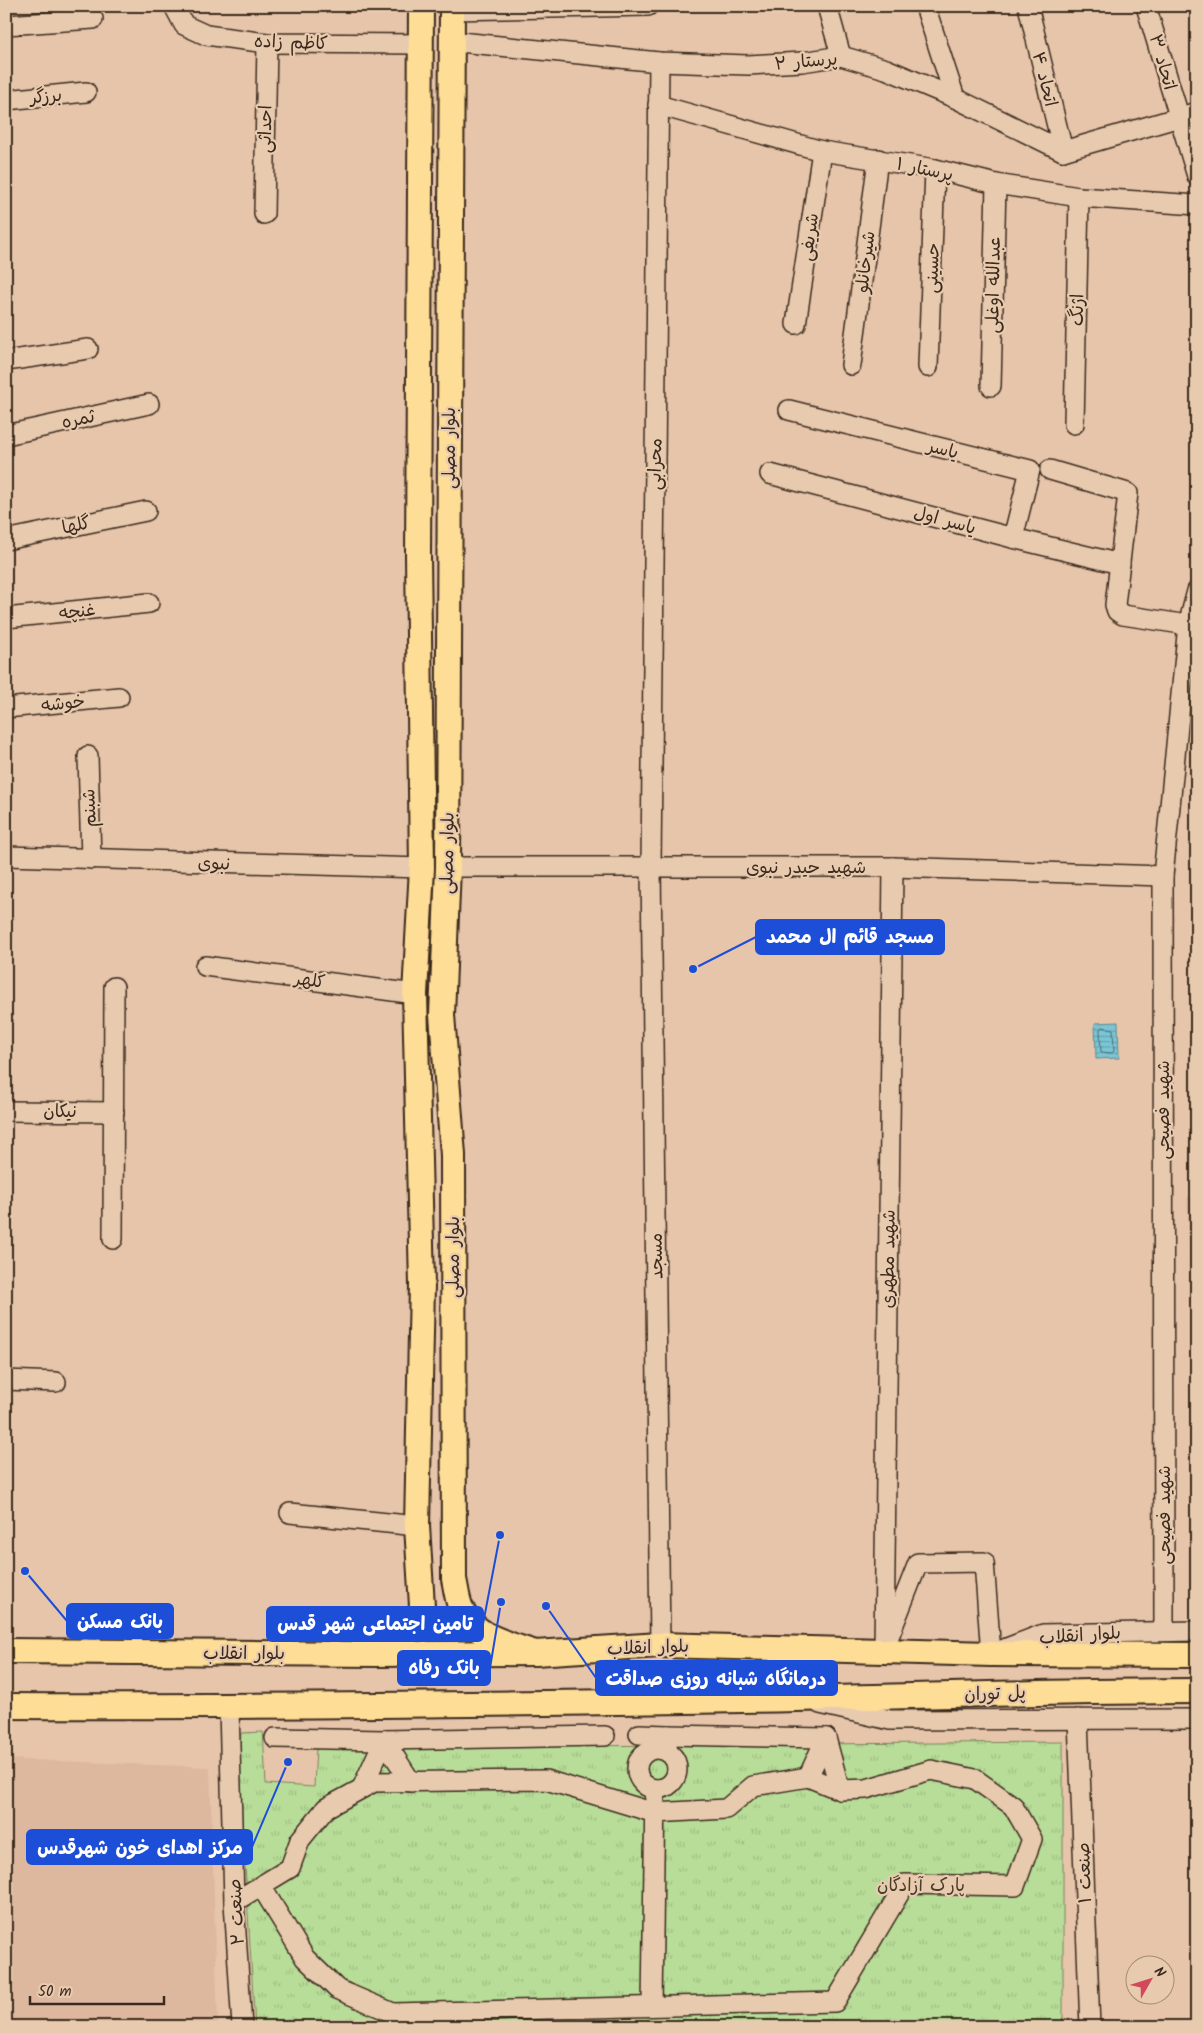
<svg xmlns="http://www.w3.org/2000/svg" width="1203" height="2033" font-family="Kalam,'Playpen Sans Arabic',sans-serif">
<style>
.built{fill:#deb79f}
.park{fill:url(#park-tufts);stroke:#7a845b}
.water{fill:url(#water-rules);stroke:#60888d}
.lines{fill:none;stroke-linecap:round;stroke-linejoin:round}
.shore{stroke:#546868;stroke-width:1}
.minor-casing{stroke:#3b2a1e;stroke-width:22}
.major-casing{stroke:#3b2a1e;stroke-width:28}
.minor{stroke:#e8cbaf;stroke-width:19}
.major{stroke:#fedd96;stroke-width:24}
.labels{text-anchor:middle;stroke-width:4.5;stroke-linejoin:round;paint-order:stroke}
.street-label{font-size:18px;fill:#3b2a1e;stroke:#e8cbaf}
.park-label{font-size:18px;fill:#483c2a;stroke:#e8cbaf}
.leader{fill:none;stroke:#1d4ed8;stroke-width:2}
.callout-dot{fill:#1d4ed8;stroke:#e8cbaf;stroke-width:2}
.callout{fill:#1d4ed8;stroke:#1d4ed8;stroke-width:2}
.callout-label{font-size:19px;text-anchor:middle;font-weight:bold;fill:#fff}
</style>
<defs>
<pattern id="park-tufts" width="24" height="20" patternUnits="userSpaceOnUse" patternTransform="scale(1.25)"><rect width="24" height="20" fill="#b8dd98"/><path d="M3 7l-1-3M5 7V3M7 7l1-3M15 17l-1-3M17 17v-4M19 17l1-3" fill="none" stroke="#9fbe83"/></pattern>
<pattern id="water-rules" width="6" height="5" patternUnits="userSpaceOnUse" patternTransform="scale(1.25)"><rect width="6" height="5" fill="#79c6d7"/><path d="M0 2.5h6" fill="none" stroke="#64a1ae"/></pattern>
</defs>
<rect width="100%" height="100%" fill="#e7c5ab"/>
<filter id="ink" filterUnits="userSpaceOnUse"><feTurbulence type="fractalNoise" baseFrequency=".02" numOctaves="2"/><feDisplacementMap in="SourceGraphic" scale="10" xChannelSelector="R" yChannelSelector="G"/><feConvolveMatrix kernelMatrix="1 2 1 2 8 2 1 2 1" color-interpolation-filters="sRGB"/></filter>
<g filter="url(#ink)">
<!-- built -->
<g class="built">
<path d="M1187,1197H1197V1426Z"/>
<path d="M6,1759L210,1767L218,2027H6Z"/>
</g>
<!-- park -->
<path class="park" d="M263,1732L266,1784L314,1787L316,1748L1063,1742V2027H255L239,1768L241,1733Z"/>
<!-- water -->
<path class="water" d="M1118,1022L1119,1058L1096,1059L1095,1023Z"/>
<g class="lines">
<!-- shore -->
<path class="shore" d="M1102,1027L1113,1029L1114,1051L1112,1053L1101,1052L1100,1030Z"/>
<!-- minor casing -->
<g class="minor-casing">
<g id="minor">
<path d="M174,6L184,25L206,35L267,43L422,44"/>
<path d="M827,6L841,56"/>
<path d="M925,6L955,98"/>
<path d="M1028,6L1063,151"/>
<path d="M1146,6L1197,176"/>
<path d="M452,10L648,6"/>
<path d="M6,25L93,19"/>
<path d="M450,41L659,62L748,65L802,62L841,56L886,69L955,98L1063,151L1197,112"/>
<path d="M659,62L651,866L660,1645"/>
<path d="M6,100L86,92"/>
<path d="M658,105L822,151L935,169L996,184L1079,197L1197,205"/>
<path d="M264,214L267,43"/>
<path d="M796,324L822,151"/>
<path d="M6,361L88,349"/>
<path d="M851,365L878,159"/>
<path d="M928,367L935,169"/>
<path d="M991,386L996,184"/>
<path d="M789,410L1030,470L1013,538"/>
<path d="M1074,424L1079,197"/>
<path d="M6,435L149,404"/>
<path d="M1050,470L1128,493L1115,605L1117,611L1123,615L1188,625"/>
<path d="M770,474L1013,538L1120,564"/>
<path d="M6,540L146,511"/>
<path d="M6,618L149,603"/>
<path d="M6,708L119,697"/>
<path d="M88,756L91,859"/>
<path d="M6,856L422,868"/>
<path d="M448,867H893L1163,876"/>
<path d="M205,966L415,994"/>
<path d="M6,1111L114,1112"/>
<path d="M113,1239L114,987"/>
<path d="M6,1380L56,1382"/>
<path d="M290,1513L417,1526"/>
<path d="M1164,1631L1163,876L1188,625L1197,591"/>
<path d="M888,1639L918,1563L984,1562L991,1654L1043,1634L1197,1631"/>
<path d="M884,1650L893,867"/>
<path d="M820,1704L890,1720L1197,1719"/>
<path d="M229,1707L234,1902L242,2027"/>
<path d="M1078,1719L1090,2027"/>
<path d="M639,1734L668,1735L667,1747"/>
<path d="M275,1738L384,1740L605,1736"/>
<path d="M826,1738L840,1790"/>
<path d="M384,1740L411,1782"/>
<circle cx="657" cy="1769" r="20"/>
<path d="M362,1788L384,1740"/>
<path d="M261,1886L305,1958L337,1989L393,2013L835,2002L905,1884L1015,1886L1032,1839L1013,1806L975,1779L931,1770L866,1789L840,1790L808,1777L826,1738L668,1735"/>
<path d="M234,1902L290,1868L300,1840L326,1808L374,1782L546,1780L655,1813L726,1809L753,1786L808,1777"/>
<path d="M652,2006L655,1789"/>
</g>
</g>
<!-- major casing -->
<g class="major-casing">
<g id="major">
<path d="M452,6L448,867L442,1015L453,1155L454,1579C456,1588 457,1598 460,1606C472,1637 507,1643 535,1653"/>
<path d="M6,1651L376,1654L535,1653L660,1645L991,1654L1197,1655"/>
<path d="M376,1654L417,1627L422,1606L417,1526L422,1285L415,994L422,868L418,556L421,6"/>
<path d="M6,1706C269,1707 533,1704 796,1699C930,1696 1063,1691 1197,1691"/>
</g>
</g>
<!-- minor -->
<use href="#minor" class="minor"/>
<!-- major -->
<use href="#major" class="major"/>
</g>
</g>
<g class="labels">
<!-- street labels -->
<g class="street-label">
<text transform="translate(291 42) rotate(2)" y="6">کاظم زاده</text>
<text transform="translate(806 61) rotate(-5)" y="6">پرستار ۲</text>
<text transform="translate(1163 62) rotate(74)" y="6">اتحاد ۳</text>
<text transform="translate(1045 79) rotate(76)" y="6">اتحاد ۴</text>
<text transform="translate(46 96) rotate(-5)" y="6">برزگر</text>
<text transform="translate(265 129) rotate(-89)" y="6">احداثی</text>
<text transform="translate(925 169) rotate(12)" y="6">پرستار ۱</text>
<text transform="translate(809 237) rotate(-82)" y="6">شریفی</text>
<text transform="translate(865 262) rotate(-83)" y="6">شیرخانلو</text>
<text transform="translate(932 268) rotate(-88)" y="6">حسینی</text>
<text transform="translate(993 285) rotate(-89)" y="6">عبدالله اوغلی</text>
<text transform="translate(1077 310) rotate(-89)" y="6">اژنگ</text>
<text transform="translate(78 419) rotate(-12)" y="6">ثمره</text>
<text transform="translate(449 448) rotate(-90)" y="6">بلوار مصلی</text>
<text transform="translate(943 449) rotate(14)" y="6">یاسر</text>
<text transform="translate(655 464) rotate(-89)" y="6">محرابی</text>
<text transform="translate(945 520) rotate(15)" y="6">یاسر اول</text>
<text transform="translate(76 525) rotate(-12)" y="6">گلها</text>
<text transform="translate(77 611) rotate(-6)" y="6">غنچه</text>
<text transform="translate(63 703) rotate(-6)" y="6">خوشه</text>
<text transform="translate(89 808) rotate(-92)" y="6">شبنم</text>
<text transform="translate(447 853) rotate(-89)" y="6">بلوار مصلی</text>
<text transform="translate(214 863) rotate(2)" y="6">نبوی</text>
<text x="806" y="873">شهید حیدر نبوی</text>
<text transform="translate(310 980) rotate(8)" y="6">کلهر</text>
<text transform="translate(1163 1110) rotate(-90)" y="6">شهید فصیحی</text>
<text x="60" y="1117">نیکان</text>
<text transform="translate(656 1256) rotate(-91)" y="6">مسجد</text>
<text transform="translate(453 1257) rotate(-90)" y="6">بلوار مصلی</text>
<text transform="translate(888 1259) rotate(-89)" y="6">شهید مطهری</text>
<text transform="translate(1164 1515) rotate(-90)" y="6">شهید فصیحی</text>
<text transform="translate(1080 1635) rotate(-4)" y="6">بلوار انقلاب</text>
<text transform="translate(648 1647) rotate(-2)" y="6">بلوار انقلاب</text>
<text x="244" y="1659">بلوار انقلاب</text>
<text transform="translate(995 1693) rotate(-2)" y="6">پل توران</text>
<text transform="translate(1084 1873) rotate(-92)" y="6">صنعت ۱</text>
<text transform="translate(236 1912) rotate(-93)" y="6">صنعت ۲</text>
</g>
<!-- park labels -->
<g class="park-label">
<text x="921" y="1891">پارک آزادگان</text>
</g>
</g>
<!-- callouts -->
<path class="leader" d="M693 969L756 937M25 1571L67 1621M500 1535L483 1624M501 1602L490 1668M546 1606L596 1678M288 1762L252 1847"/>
<g class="callout-dot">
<circle cx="693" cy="969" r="5"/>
<circle cx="25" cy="1571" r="5"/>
<circle cx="500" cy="1535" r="5"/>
<circle cx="501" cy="1602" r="5"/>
<circle cx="546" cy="1606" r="5"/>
<circle cx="288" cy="1762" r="5"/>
</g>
<g class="callout">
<rect x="756" y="920" width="188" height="34" rx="5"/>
<rect x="67" y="1604" width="106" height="34" rx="5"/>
<rect x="267" y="1607" width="216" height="34" rx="5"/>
<rect x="398" y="1651" width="92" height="34" rx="5"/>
<rect x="596" y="1661" width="241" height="34" rx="5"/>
<rect x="27" y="1830" width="225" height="34" rx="5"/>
</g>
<g class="callout-label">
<text x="850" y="943">مسجد قائم ال محمد</text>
<text x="120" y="1628">بانک مسکن</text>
<text x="375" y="1630">تامین اجتماعی شهر قدس</text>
<text x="444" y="1674">بانک رفاه</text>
<text x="716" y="1685">درمانگاه شبانه روزی صداقت</text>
<text x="140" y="1854">مرکز اهدای خون شهرقدس</text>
</g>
<!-- margin -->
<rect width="1203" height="2033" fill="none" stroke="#e8cbaf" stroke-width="25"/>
<rect x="12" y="12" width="1178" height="2008" fill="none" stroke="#3b2a1e" stroke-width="2" filter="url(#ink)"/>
<!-- north arrow -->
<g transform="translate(1150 1980) rotate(51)"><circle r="24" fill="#e8cbaf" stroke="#a38b75"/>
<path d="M0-4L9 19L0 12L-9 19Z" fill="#d1495b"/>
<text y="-8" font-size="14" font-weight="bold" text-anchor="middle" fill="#3b2a1e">N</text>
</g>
<!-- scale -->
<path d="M30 1996v8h134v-8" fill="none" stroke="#3b2a1e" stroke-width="2.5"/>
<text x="38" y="1996" font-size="15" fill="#3b2a1e" stroke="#e8cbaf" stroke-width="4" paint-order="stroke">50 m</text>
</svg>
